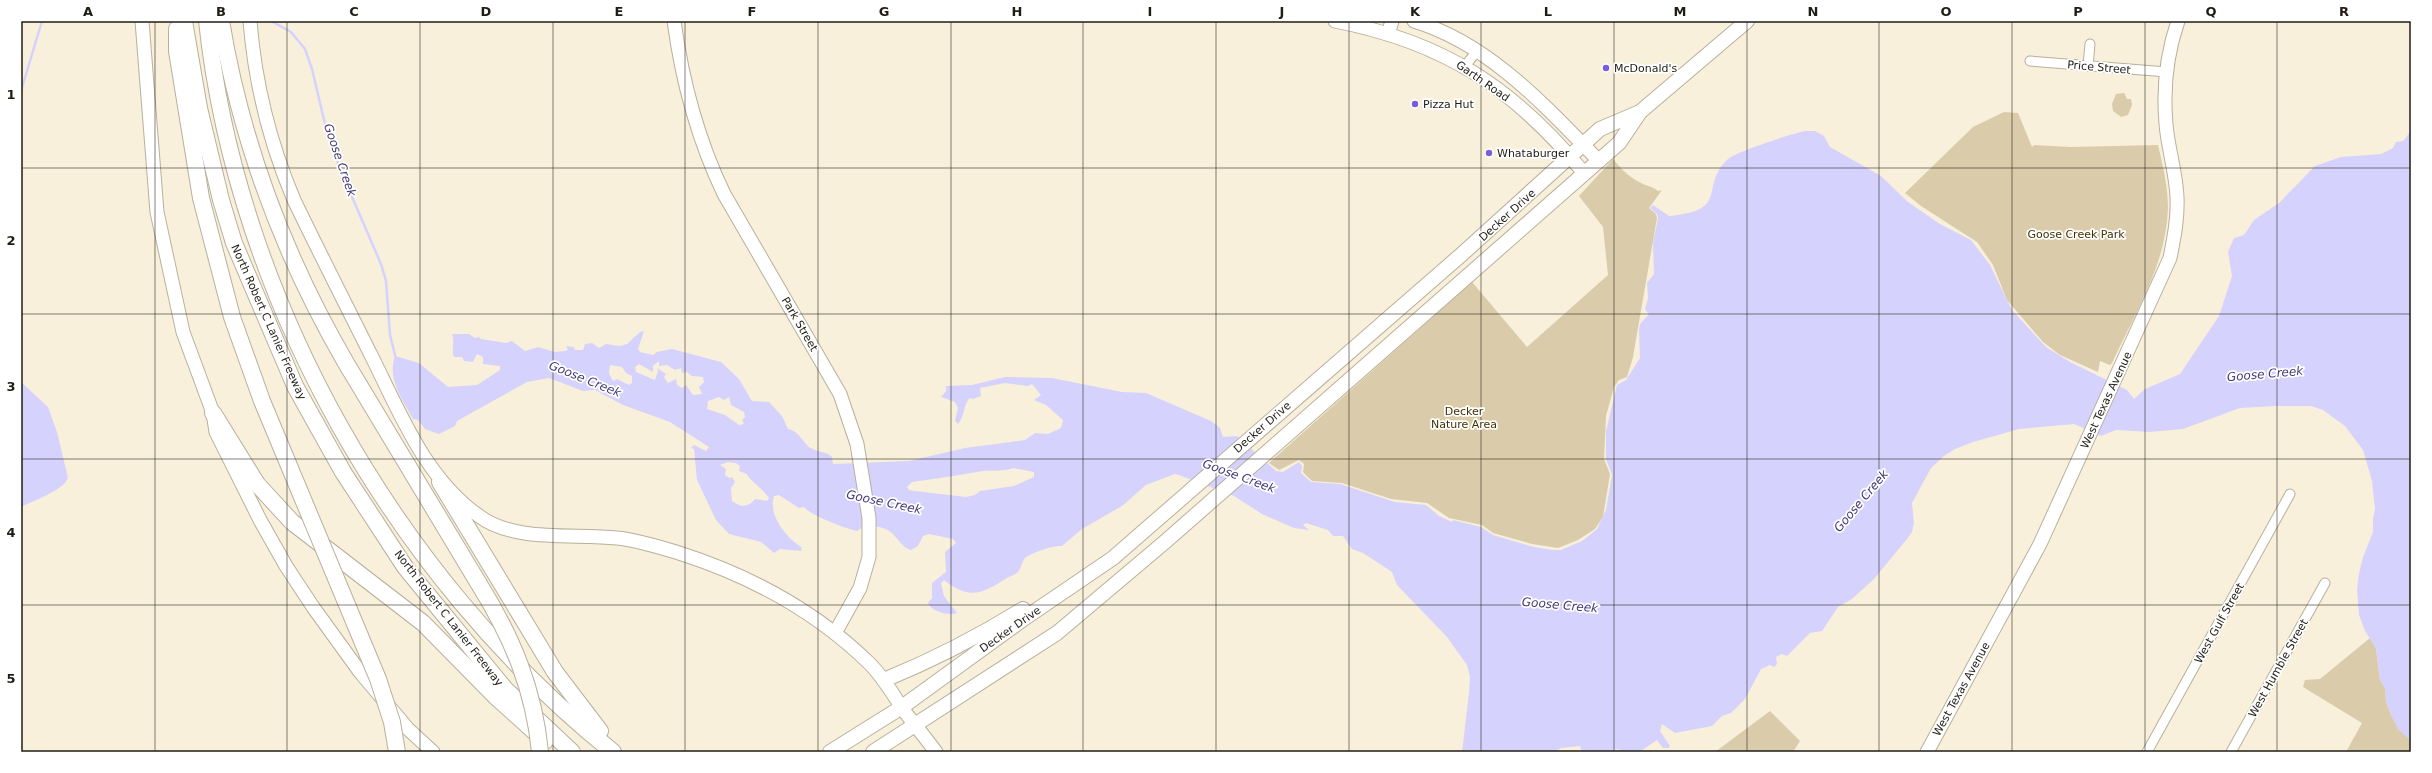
<svg xmlns="http://www.w3.org/2000/svg" width="2432" height="773" font-family="'DejaVu Sans',sans-serif">
<style>
.green{fill:#daccaa}
.water{fill:#d6d2fe;fill-rule:evenodd}
.lines{fill:none;stroke-linecap:round;stroke-linejoin:round}
.stream{stroke:#d6d2fe;stroke-width:2.5}
.street-casing{stroke:#b9b09c;stroke-width:11}
.secondary-casing{stroke:#b9b09c;stroke-width:15}
.primary-casing{stroke:#b9b09c;stroke-width:16}
.highway-casing{stroke:#b9b09c;stroke-width:18}
.street{stroke:#fff;stroke-width:9}
.secondary{stroke:#fff;stroke-width:13}
.primary{stroke:#fff;stroke-width:14}
.highway{stroke:#fff;stroke-width:16}
.highway-bridge-casing{stroke:#b9b09c;stroke-width:18;stroke-linecap:butt}
.highway-bridge{stroke:#fff;stroke-width:16}
.grid{fill:none;stroke:#1f1c14;stroke-width:1;stroke-opacity:0.55}
.poi-dot{fill:#785fda;stroke:#fff;stroke-width:1.5}
.labels{text-anchor:middle;stroke-width:3.5;stroke-linejoin:round;paint-order:stroke}
.street-label{font-size:11px;fill:#1f1c14;stroke:#fff}
.poi-label{font-size:11px;fill:#1f1c14;stroke:#fff;text-anchor:start}
.park-label{font-size:11px;fill:#413103;stroke:#fff}
.water-label{font-size:12px;font-style:italic;fill:#433877;stroke:#fff}
.neatline{fill:none;stroke:#1f1c14;stroke-width:1.5}
.grid-label{font-size:13px;text-anchor:middle;font-weight:bold;fill:#1f1c14}
</style>
<rect width="100%" height="100%" fill="#f8f0db"/>
<!-- green -->
<g class="green">
<path d="M2124,93L2127,99H2131L2132,105L2128,115L2121,117L2113,111L2112,104L2116,94Z"/>
<path d="M2004,112L2018,113L2032,147L2034,145L2071,147L2158,145C2163,166 2168,187 2168,208C2166,266 2135,313 2112,363L2110,365L2100,361L2098,372L2060,355L2043,342L2007,300L1993,265L1977,242L1921,206L1905,193L1973,127Z"/>
<path d="M1613,159C1621,169 1628,176 1639,182C1648,187 1650,185 1658,191L1662,190L1649,208L1656,214L1657,218L1633,357L1627,377L1619,380L1614,387L1606,416L1604,459L1610,474L1603,517L1595,529L1578,540L1558,548L1532,544L1493,533L1482,525L1449,518L1427,503L1391,499L1342,483L1312,481L1303,472L1304,464L1299,460L1279,470L1269,463L1472,282L1527,347L1608,275L1603,227L1579,196Z"/>
<path d="M2370,638L2376,648L2380,680L2385,688L2386,701L2391,715L2411,741V752H2346L2362,723L2303,687L2305,680L2320,679Z"/>
<path d="M1770,711L1800,741L1793,752H1715Z"/>
</g>
<!-- water -->
<g class="water">
<path d="M1805,131H1815L1824,136L1830,147L1881,176L1908,202L1940,224L1971,240L1990,265L2012,310L2046,347L2070,362L2127,390L2134,399L2145,389L2180,374L2219,316L2232,276L2228,252L2234,238L2244,235L2254,220L2279,203L2315,166L2341,157L2381,154L2393,148L2396,142L2403,141L2411,131V741L2398,729L2391,715L2386,701L2385,688L2380,680L2376,648L2365,631L2359,615L2357,589L2359,573L2363,557L2373,532V519L2375,509L2372,481L2363,450L2345,426L2323,410L2311,406H2276L2240,408L2183,429L2150,432L2116,430L2101,436L2074,424L2019,429L1973,442L1955,449L1944,456L1931,468L1912,503L1914,523L1912,532L1907,539L1874,579L1852,599L1838,607L1822,631L1810,633L1787,656L1782,654L1776,657L1777,664L1774,667L1770,665L1761,669L1745,699L1731,713L1722,716L1712,726L1675,733L1662,724L1660,731L1670,746L1669,748H1663L1657,740L1641,751L1627,752L1617,749L1607,752H1582L1580,746L1561,748L1554,752H1462L1469,693L1470,677L1467,665L1447,637L1397,585L1392,572L1363,553L1352,549L1343,536H1333L1328,530L1306,523L1303,525L1309,530L1294,528L1262,514L1234,496L1179,475L1175,474L1146,485L1122,506L1082,529L1062,546C1054,545 1030,553 1025,558C1022,562 1021,568 1018,572C1015,575 1010,576 1007,578C983,593 970,601 944,580L941,583L944,596L957,613C948,616 932,612 928,603L932,598V583L946,572L945,552L956,543L953,539L929,534L923,536L918,546L911,550C897,547 896,525 872,527C866,528 861,527 857,531C844,528 812,516 804,507L799,508L779,495L774,496C768,515 785,536 801,547L802,551L780,549L774,553L761,542L729,534L716,520L697,480L694,449L691,448L694,445L706,451L709,447L670,422L623,405L595,390L583,391L549,378L527,382L457,421L455,426L439,434L425,429L418,420L413,419C402,399 387,380 395,356L419,363L448,387L477,385L500,370V366L483,364V357L477,354L473,362L464,361L462,357H454C451,350 455,342 452,334H469L475,338L479,337L481,339L506,343L512,341L525,351L538,347L555,352L566,351L568,349L566,346L574,347L575,350H583L585,344L592,343L599,348L606,344L620,346L627,344L640,332L644,331L638,349L640,352L653,355L657,352L672,349L721,362L739,379L752,401L769,402L782,416L788,429C799,431 801,440 809,447C815,452 826,451 832,457L833,464L909,461L965,448L1025,440L1035,433L1048,434L1061,428L1063,420L1046,405L1034,400L1041,395L1032,384L1028,386L1005,383L980,388L981,396L973,399L970,398C963,404 965,417 958,424L955,421L958,408L955,402L941,397L946,391V386L972,385L1005,377L1052,378L1122,392L1146,393L1211,421L1220,428L1223,437L1237,436L1276,471L1283,472L1299,462L1302,466L1301,473L1311,482L1340,484L1395,502L1426,505L1439,516L1452,522L1453,520L1481,527L1493,535L1534,547L1553,550H1561L1582,541L1597,529L1606,510L1612,475L1606,459V431L1617,385L1626,380L1640,358L1639,330L1640,324L1649,314L1645,309L1648,298L1647,283L1654,274L1653,243L1658,218L1657,214L1650,208L1653,205L1669,216C1732,210 1698,187 1728,159C1735,152 1794,133 1805,131ZM659,361V366L667,365L675,370L681,368L682,373L687,372L692,376L703,377L704,382L699,387L702,394L693,395L686,385L682,388L677,385L676,379L668,383L664,377L666,374L657,368L658,371L655,380L636,372L635,367L639,364L653,372V366ZM610,365L622,367L626,373L632,376V383L629,385L617,379L613,381L609,373ZM719,397L724,400L729,397L731,405L744,412L745,417L742,420L744,424L739,425L725,415L707,409L708,401ZM728,462L736,463L740,466L739,471L747,474C747,478 764,490 769,498L767,501L755,499C749,507 741,508 732,501L731,488L735,482L732,477L729,478L725,475L726,469L720,465ZM1013,468L1034,472V477L1014,486L980,491L975,495L966,497L915,491L909,490L907,487L912,482C935,479 959,475 983,471C994,470 1002,472 1013,468Z"/>
<path d="M21,382L48,407L57,432L68,478C64,490 33,501 21,507Z"/>
</g>
<g class="lines">
<!-- stream -->
<g class="stream">
<path d="M271,21L291,32L305,49L312,69L325,124L340,169L381,264L386,281L390,335L396,359"/>
<path d="M21,91L42,21"/>
</g>
<!-- street casing -->
<g class="street-casing">
<g id="street">
<path d="M2030,61L2167,72"/>
<path d="M1465,66L1477,51"/>
<path d="M2088,66L2090,44"/>
<path d="M2147,752L2290,494"/>
<path d="M2231,752L2325,583"/>
</g>
</g>
<!-- secondary casing -->
<g class="secondary-casing">
<g id="secondary">
<path d="M142,21L157,212L183,332L213,413L216,432L260,520L286,566L313,607L360,672L408,729L433,752"/>
<path d="M250,21C255,84 269,141 294,200C319,252 345,303 371,355C400,413 425,478 479,516C515,543 575,533 617,538C638,540 659,547 679,553C751,576 816,611 870,664C884,678 892,693 902,708C913,723 925,737 936,752"/>
<path d="M674,21C682,80 698,140 724,194L840,394L857,444L869,518V557L860,588L835,633"/>
<path d="M1335,21C1444,42 1514,88 1584,173"/>
<path d="M1414,21C1490,44 1545,106 1599,161"/>
<path d="M1388,34L1392,21"/>
<path d="M1927,752L2040,544L2170,258C2174,238 2178,218 2177,197C2176,172 2168,149 2166,124C2163,90 2167,53 2178,21"/>
</g>
</g>
<!-- primary casing -->
<g class="primary-casing">
<g id="primary">
<path d="M884,680C933,660 978,637 1023,609"/>
<path d="M830,752L902,707L1022,620L1113,558L1461,255L1600,129L1640,112"/>
<path d="M873,752L1057,633L1166,541L1619,143L1640,112L1747,21"/>
</g>
</g>
<!-- highway casing -->
<g class="highway-casing">
<g id="highway">
<path d="M184,21L199,108L221,200L234,243L295,386L343,472L405,567L505,689L572,752"/>
<path d="M207,21C237,300 395,577 613,752"/>
<path d="M221,21C241,141 285,258 346,363L479,584"/>
<path d="M177,29V51L201,198"/>
<path d="M213,413L257,484L292,522L423,623L495,696L545,741"/>
<path d="M440,482L555,672L600,731"/>
</g>
</g>
<!-- street -->
<use href="#street" class="street"/>
<!-- secondary -->
<use href="#secondary" class="secondary"/>
<!-- primary -->
<use href="#primary" class="primary"/>
<!-- highway -->
<use href="#highway" class="highway"/>
<!-- highway-bridge casing -->
<g class="highway-bridge-casing">
<g id="highway-bridge">
<path d="M201,198L232,317L262,401L378,679L392,722L397,752"/>
<path d="M479,584C512,637 534,689 540,752"/>
</g>
</g>
<!-- highway-bridge -->
<use href="#highway-bridge" class="highway-bridge"/>
</g>
<!-- grid -->
<path class="grid" d="M155,21V752M287,21V752M420,21V752M553,21V752M685,21V752M818,21V752M951,21V752M1083,21V752M1216,21V752M1349,21V752M1481,21V752M1614,21V752M1747,21V752M1879,21V752M2012,21V752M2145,21V752M2277,21V752M21,168H2411M21,314H2411M21,459H2411M21,605H2411"/>
<!-- markers -->
<g class="poi-dot">
<circle cx="1606" cy="68" r="4"/>
<circle cx="1415" cy="104" r="4"/>
<circle cx="1489" cy="153" r="4"/>
</g>
<g class="labels">
<!-- street labels -->
<g class="street-label">
<text transform="translate(2099 67) rotate(5)" y="4">Price Street</text>
<text transform="translate(1483 81) rotate(35)" y="4">Garth Road</text>
<text transform="translate(1507 215) rotate(-42)" y="4">Decker Drive</text>
<text transform="translate(269 322) rotate(66)" y="4">North Robert C Lanier Freeway</text>
<text transform="translate(800 324) rotate(60)" y="4">Park Street</text>
<text transform="translate(2106 400) rotate(-65)" y="4">West Texas Avenue</text>
<text transform="translate(1262 427) rotate(-41)" y="4">Decker Drive</text>
<text transform="translate(449 618) rotate(52)" y="4">North Robert C Lanier Freeway</text>
<text transform="translate(2219 623) rotate(-61)" y="4">West Gulf Street</text>
<text transform="translate(1010 629) rotate(-35)" y="4">Decker Drive</text>
<text transform="translate(2278 668) rotate(-61)" y="4">West Humble Street</text>
<text transform="translate(1961 689) rotate(-61)" y="4">West Texas Avenue</text>
</g>
<!-- poi labels -->
<g class="poi-label">
<text x="1614" y="72">McDonald's</text>
<text x="1423" y="108">Pizza Hut</text>
<text x="1497" y="157">Whataburger</text>
</g>
<!-- park labels -->
<g class="park-label">
<text x="2076" y="238">Goose Creek Park</text>
<text x="1464" y="415">Decker<tspan x="1464" dy="13">Nature Area</tspan></text>
</g>
<!-- water labels -->
<g class="water-label">
<text transform="translate(340 160) rotate(71)" y="4">Goose Creek</text>
<text transform="translate(2265 374) rotate(-5)" y="4">Goose Creek</text>
<text transform="translate(585 379) rotate(22)" y="4">Goose Creek</text>
<text transform="translate(1239 476) rotate(20)" y="4">Goose Creek</text>
<text transform="translate(1861 501) rotate(-50)" y="4">Goose Creek</text>
<text transform="translate(884 502) rotate(12)" y="4">Goose Creek</text>
<text transform="translate(1560 605) rotate(5)" y="4">Goose Creek</text>
</g>
</g>
<!-- border -->
<rect width="2432" height="773" fill="none" stroke="#ffffff" stroke-width="44"/>
<rect x="22" y="22" width="2388" height="729" class="neatline"/>
<g class="grid-label">
<text x="88" y="16">A</text>
<text x="221" y="16">B</text>
<text x="354" y="16">C</text>
<text x="486" y="16">D</text>
<text x="619" y="16">E</text>
<text x="752" y="16">F</text>
<text x="884" y="16">G</text>
<text x="1017" y="16">H</text>
<text x="1150" y="16">I</text>
<text x="1282" y="16">J</text>
<text x="1415" y="16">K</text>
<text x="1548" y="16">L</text>
<text x="1680" y="16">M</text>
<text x="1813" y="16">N</text>
<text x="1946" y="16">O</text>
<text x="2078" y="16">P</text>
<text x="2211" y="16">Q</text>
<text x="2344" y="16">R</text>
<text x="11" y="99">1</text>
<text x="11" y="245">2</text>
<text x="11" y="391">3</text>
<text x="11" y="537">4</text>
<text x="11" y="683">5</text>
</g>
</svg>
